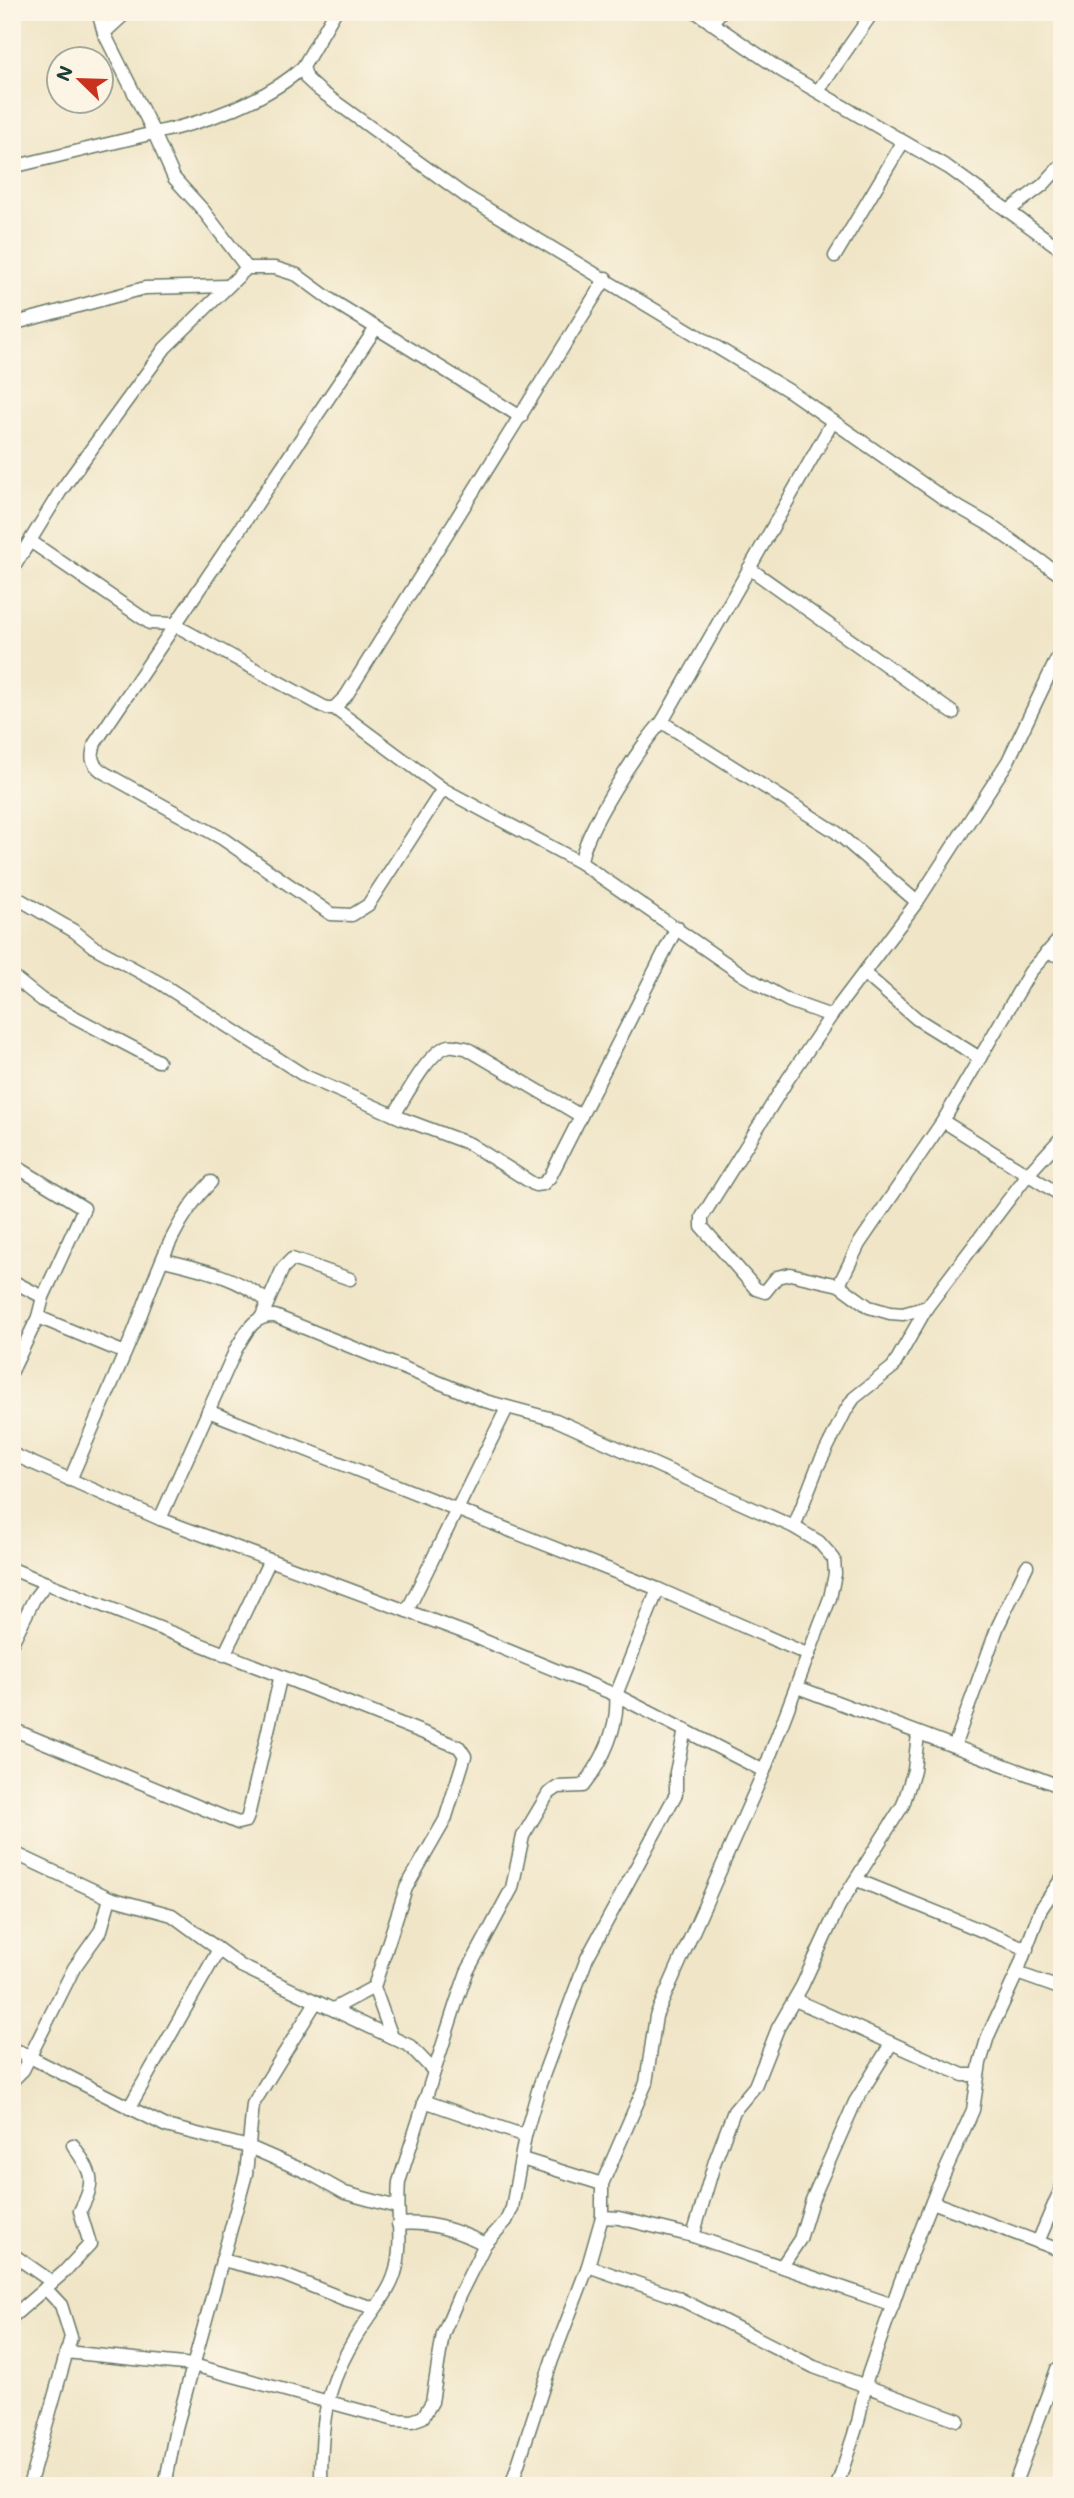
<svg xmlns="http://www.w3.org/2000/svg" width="1074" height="2498" font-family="Mali,sans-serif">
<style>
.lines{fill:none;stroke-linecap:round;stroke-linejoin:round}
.minor-casing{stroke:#687867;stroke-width:15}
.minor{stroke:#fff;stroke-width:12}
</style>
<rect width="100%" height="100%" fill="#fcf5e5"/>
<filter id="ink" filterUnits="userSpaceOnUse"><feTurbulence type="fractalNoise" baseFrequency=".0143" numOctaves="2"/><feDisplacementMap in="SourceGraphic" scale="14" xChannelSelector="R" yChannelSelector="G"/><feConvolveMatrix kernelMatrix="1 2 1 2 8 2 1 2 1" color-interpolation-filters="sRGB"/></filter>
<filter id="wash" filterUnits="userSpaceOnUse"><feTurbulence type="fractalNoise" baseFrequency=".00686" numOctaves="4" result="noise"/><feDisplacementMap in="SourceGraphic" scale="28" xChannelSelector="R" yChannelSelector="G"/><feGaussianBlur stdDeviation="1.57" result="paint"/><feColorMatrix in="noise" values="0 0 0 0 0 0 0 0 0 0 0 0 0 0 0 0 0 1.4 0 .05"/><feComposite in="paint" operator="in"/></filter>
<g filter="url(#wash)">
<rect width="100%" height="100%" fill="#f0e5c7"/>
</g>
<g filter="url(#ink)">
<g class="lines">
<!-- minor casing -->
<g class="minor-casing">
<g id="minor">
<path d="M335,12L303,67L307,79L319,90L464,195L791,392L946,500L988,524L1062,576"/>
<path d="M696,12L782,71L949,168L1062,250"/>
<path d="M711,23L721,12"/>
<path d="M104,33L127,12"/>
<path d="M818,91L873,12"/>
<path d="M12,167L154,133L104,33L98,12"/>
<path d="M1008,211L1043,185L1062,164"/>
<path d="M835,256L903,142"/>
<path d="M247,268L203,210L174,178L154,133C201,124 268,100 303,67"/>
<path d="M12,324L145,288L228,286"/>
<path d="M376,328L95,743C91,757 90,763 103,772L223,839L331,914L352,915L368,905L443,789"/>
<path d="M30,541L150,623L173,624L326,708H334L346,696L606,278"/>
<path d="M749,568L953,713"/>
<path d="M12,570L60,492L165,348L247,268H275L297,275L331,300L521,417"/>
<path d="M334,708L443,789L581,863"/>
<path d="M662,722L836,832L917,902"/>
<path d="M12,895L74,931L94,947L160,983L305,1076L403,1119L470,1144L535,1185L543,1184L550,1177L677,927"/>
<path d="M1046,953L1062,956"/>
<path d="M865,974L917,1019L980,1058"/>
<path d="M12,976L42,1000L158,1061"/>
<path d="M831,1016L789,1001L743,975L581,863C582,835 641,743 662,722L833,421"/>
<path d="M394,1115C405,1098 429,1050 449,1046C454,1045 461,1048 466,1048L581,1116"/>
<path d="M943,1121L1062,1196"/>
<path d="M12,1164L84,1208L43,1297L38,1317"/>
<path d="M164,1260C201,1269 238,1277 268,1302"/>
<path d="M12,1281L43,1297"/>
<path d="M839,1285L859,1244L943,1121L1030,972L1062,936"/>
<path d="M927,1307L903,1314L890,1313L869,1307L839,1285L790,1274L777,1277L765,1292L756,1289L702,1227V1217L788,1079L831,1016L917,902L1008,761L1062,648"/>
<path d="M262,1316L283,1268L292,1259L350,1279"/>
<path d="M12,1371L38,1317L125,1353C151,1296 165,1228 211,1182"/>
<path d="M208,1411L658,1589L809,1655"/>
<path d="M12,1454L160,1519L463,1632L616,1695L764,1771"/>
<path d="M70,1480L125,1353"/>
<path d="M160,1519L236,1349C247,1331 253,1315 275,1316L485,1401L556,1420L794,1527L819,1542L834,1559L835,1574L830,1598L764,1771L656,2016L646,2083L602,2184V2217L588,2266L552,2360L511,2486"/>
<path d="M794,1527L817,1468L846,1410L854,1398L893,1367L927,1307L1029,1173L1062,1137"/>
<path d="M12,1569L46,1583"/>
<path d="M407,1611L507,1408"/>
<path d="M12,1643L34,1599L46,1583L459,1747L465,1756L445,1820L406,1888L374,1987L392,2037"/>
<path d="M224,1655L270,1560"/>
<path d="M797,1687L1062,1787"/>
<path d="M12,1729L238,1823L246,1821L248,1816L280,1679"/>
<path d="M955,1744L998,1626L1027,1566"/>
<path d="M12,1852L110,1898L172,1915L241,1966L410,2046L434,2071"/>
<path d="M857,1880L1027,1949"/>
<path d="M1017,1973L1062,1989"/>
<path d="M795,2000L963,2075H978"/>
<path d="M333,2009L374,1987"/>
<path d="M12,2048L166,2126L249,2147L309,2173L345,2193L397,2207"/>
<path d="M12,2081L23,2070L74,1968L101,1930L110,1898"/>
<path d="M424,2101L525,2136"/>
<path d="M129,2108L218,1951"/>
<path d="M522,2159L602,2184"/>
<path d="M932,2202L1062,2251"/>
<path d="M602,2217L619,2218L693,2236L893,2305"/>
<path d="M398,2224C430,2221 456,2230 485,2244"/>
<path d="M693,2236L715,2161L734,2111L755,2086L778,2028L802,1986L839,1906L903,1805L914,1770L918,1734"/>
<path d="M1038,2242L1062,2186"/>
<path d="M12,2254L52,2282"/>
<path d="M222,2260L284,2275L344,2299L375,2308"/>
<path d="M588,2266L676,2297L814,2367L958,2420"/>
<path d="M782,2266L800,2239L812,2200L855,2102L891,2044"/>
<path d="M12,2317L63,2273L90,2244L80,2211C97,2179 92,2174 73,2145"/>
<path d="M66,2352L193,2365L395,2420L412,2421L423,2417L432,2402L443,2334L459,2296L485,2244L506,2221L512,2208L525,2136L540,2084L587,1958L676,1794V1772L685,1730"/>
<path d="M29,2486L71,2337L61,2305L45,2288"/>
<path d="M165,2486L176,2428L246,2174L253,2104L316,2002"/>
<path d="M321,2486C321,2423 324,2387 359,2332C371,2313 389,2294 395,2273C404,2244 396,2212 399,2182L456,2003L467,1972L512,1888L523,1836L548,1794L558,1787L583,1786C603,1761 619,1727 616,1695L658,1589"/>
<path d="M837,2486L858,2422L867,2378L900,2283L937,2189L973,2110L980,2063L988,2036L1017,1973L1041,1909L1062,1878"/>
<path d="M1014,2486L1057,2369"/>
</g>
</g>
<!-- minor -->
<use href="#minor" class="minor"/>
</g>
</g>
<!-- margin -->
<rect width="1074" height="2498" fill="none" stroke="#fcf5e5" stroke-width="42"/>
<!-- north arrow -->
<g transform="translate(80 80) rotate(293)"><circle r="33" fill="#fcf5e5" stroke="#a4ab9e" stroke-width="2"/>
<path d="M0-5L12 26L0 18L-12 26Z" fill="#c8321e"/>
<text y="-10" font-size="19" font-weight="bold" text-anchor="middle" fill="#1f3d34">N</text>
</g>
</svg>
